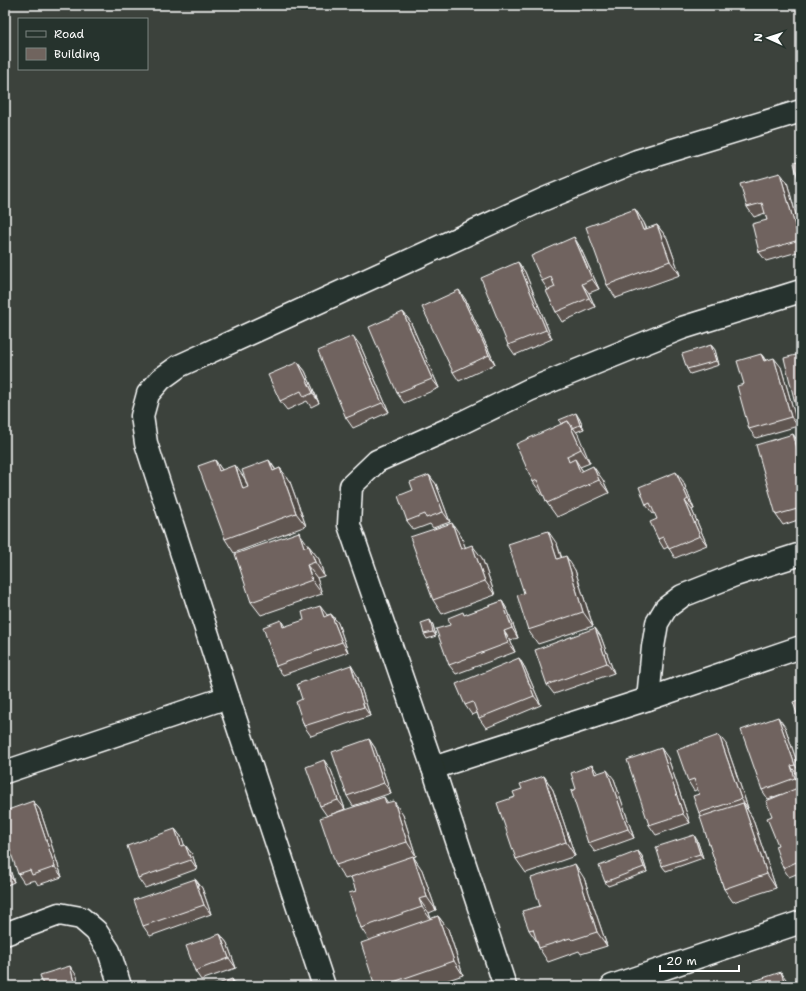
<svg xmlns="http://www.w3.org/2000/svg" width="806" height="991" font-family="'Shantell Sans',sans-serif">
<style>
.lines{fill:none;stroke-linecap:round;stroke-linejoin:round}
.street-casing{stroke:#fff;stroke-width:25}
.street{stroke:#26332d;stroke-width:22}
.wall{fill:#605651;stroke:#fff}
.shaded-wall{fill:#4e4642;stroke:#fff}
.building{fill:#70645e;stroke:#fff}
</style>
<rect width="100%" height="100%" fill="#3c423c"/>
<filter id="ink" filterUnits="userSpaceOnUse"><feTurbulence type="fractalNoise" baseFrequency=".025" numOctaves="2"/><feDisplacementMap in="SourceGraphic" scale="8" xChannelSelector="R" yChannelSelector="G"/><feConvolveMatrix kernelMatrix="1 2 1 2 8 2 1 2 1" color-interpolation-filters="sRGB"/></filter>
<g filter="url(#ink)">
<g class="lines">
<!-- street casing -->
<g class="street-casing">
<g id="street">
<path d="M648,699L653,647L657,623L666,608L682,596L735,575L801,554"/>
<path d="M433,768L648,699L801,647"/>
<path d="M5,772L228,697"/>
<path d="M5,934L59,914L81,918L96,931L109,951L120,986"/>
<path d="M324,986L228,697L146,443L142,416L148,394L161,379L179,366L542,200L637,161L801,111"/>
<path d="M505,986L433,768L349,525L351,486L377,461L449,429L529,390L682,328L801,291"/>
<path d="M612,986L801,922"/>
</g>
</g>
<!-- street -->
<use href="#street" class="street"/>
</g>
<!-- wall -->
<g class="wall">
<path d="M780,173L787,182L801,234V251L766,261L759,252L767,220L765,213L754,217L747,207Z"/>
<path d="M635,209L644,223L647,229L657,225L667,238L680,275L616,298L607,285Z"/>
<path d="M580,247L599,289L589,293L595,307L562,322L556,312L548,290L542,281Z"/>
<path d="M518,262L525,272L552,339L515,355L508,345Z"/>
<path d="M465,299L495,364L459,381L453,372Z"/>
<path d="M403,312L410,321L439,388L404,403L397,393Z"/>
<path d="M801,342V417L797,411L800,354Z"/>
<path d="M360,345L389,412L353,428L346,418Z"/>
<path d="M711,345L715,350L719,365L690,374L687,369Z"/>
<path d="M761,354L766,360L781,367L798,426L756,438L749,429L744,384Z"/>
<path d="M298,362L305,371L319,403L311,407L307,401L287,410L280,401Z"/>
<path d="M579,418L584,429L576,432L590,463L580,467L583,471L603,480L609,493L557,517L547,503L544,495L543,496L533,482Z"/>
<path d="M793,434L799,443L801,449V519L783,525L776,515Z"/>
<path d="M215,460L222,470L245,479L247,487L269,460L276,470L280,468L290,482L306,526L234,553L225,539Z"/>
<path d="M429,475L436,484L450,522L433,528L430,524L414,530L407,521L413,490Z"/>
<path d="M683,481L694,509L692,510L707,545L675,558L668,547L664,549L658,539L657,519L655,513L653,514L646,505Z"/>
<path d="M461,536L465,547L482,558L495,595L442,614L433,600Z"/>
<path d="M557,544L562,558L575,570L593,626L538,644L528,630L524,593Z"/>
<path d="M308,546L319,559L324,576L317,578L322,594L261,615L251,602Z"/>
<path d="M502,601L508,611L518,638L510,640L515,652L456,674L449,665L450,625L465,615Z"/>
<path d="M331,614L338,623L348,652L283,675L276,666L285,627Z"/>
<path d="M430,620L433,625L436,636L427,639L424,634Z"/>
<path d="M595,628L601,637L614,673L554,694L547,685Z"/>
<path d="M519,658L525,668L541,705L486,728L479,718L477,713L472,715L465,705Z"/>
<path d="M357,675L370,716L311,736L304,726L302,699Z"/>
<path d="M785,727L801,774V775L798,776L801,786V788H800L801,789V872L789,877L783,868L772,816L782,794L768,799L762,790Z"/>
<path d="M369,739L375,748L391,793L353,806L347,796Z"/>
<path d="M726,744L748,808L747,809L752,817L776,888L733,902L724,889L701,817L699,813V794L698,789L694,791L688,781Z"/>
<path d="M668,758L690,823L656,835L649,825Z"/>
<path d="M331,770L345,809L327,816L320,806Z"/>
<path d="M598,773L614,779L634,838L595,852L588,843L576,789Z"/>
<path d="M544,776L553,790L575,856L526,873L516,859L515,797L522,789Z"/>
<path d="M384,797L388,803L403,815L416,856L413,857L422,870L436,910L429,913L431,919L438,916L448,929L463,975L431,986H375L369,940L361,928L356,891L355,876L345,879L336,865Z"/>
<path d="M33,801L40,810L62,877L38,885L35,880L24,883L18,874Z"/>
<path d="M175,829L182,838L184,845H185L192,854L197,869L145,888L138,878Z"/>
<path d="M697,840L703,858L666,871L662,866Z"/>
<path d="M638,851L642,856L647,872L608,886L605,882Z"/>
<path d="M5,854L14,882L5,886Z"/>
<path d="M584,878L607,946L581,954L579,951L548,962L539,948L537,942L529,930L540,906Z"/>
<path d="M195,879L202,888L211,914L150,936L143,926Z"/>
<path d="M220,934L227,943L236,968L201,980L195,971Z"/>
</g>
<!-- shaded-wall -->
<g class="shaded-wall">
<path d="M780,173L787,182L801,234V243L799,240Z"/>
<path d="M635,209L644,223L652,244L643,230Z"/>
<path d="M657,225L667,238L680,275L670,261Z"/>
<path d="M574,237L580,247L599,289L592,279Z"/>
<path d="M518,262L525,272L552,339L546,330Z"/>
<path d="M582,284L589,293L595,307L589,298Z"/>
<path d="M459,290L465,299L495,364L489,355Z"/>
<path d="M403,312L410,321L439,388L432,379Z"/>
<path d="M353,336L360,345L389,412L382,403Z"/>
<path d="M711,345L715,350L719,365L716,361Z"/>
<path d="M761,354L768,364L764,361Z"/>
<path d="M774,358L781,367L798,426L791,417Z"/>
<path d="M298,362L305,371L319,403L313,393Z"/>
<path d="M576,413L579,418L584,429L580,425Z"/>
<path d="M568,421L578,434L590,463L581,449Z"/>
<path d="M793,434L799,443L801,449V462Z"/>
<path d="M575,459L584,473L590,486L580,472Z"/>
<path d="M215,460L224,473L219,471Z"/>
<path d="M269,460L278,474L273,471Z"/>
<path d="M235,465L245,479L253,502L243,489Z"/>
<path d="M593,466L603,480L609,493L599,480Z"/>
<path d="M280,468L290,482L306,526L296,513Z"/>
<path d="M676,472L683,481L694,509L688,499Z"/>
<path d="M429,475L436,484L450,522L443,512Z"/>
<path d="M685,501L692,510L707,545L700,536Z"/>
<path d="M452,523L461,536L471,562L461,549Z"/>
<path d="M548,531L557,544L566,573L557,559Z"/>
<path d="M299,532L308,545L314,561L304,547Z"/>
<path d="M472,545L482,558L495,595L485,581Z"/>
<path d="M309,546L319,559L324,576L315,562Z"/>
<path d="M566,556L575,570L593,626L583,612Z"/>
<path d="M307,565L317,578L322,594L312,580Z"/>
<path d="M502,601L508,611L518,638L512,628Z"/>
<path d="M320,606L327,615L330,626L324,617Z"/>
<path d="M331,614L338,623L348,652L342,642Z"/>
<path d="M281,620L287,630L283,627Z"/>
<path d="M430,620L433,625L436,636L433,632Z"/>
<path d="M595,628L601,637L614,673L607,663Z"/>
<path d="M504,631L510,640L515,652L508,643Z"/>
<path d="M519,658L525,668L541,705L534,696Z"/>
<path d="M351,665L357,675L370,716L364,707Z"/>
<path d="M778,717L785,727L801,774L795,765Z"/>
<path d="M719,735L726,744L748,808L741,799Z"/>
<path d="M369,739L375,748L391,793L384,783Z"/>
<path d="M661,748L668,758L690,823L683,814Z"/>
<path d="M324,760L331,770L345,809L338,800Z"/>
<path d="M592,765L599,775L595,774Z"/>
<path d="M791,766L798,776L801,787L795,778Z"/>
<path d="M607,770L614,779L634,838L628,829Z"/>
<path d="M544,776L553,790L575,856L566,842Z"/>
<path d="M33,801L40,810L62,877L55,867Z"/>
<path d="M394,801L403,815L416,856L407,842Z"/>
<path d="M743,803L752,817L776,888L767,874Z"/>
<path d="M175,829L182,838L188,856L181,846Z"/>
<path d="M694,835L697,840L703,858L700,854Z"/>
<path d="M185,845L192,854L197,869L191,860Z"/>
<path d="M638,851L642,856L647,872L644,867Z"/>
<path d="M5,854L14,882L8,873L5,865Z"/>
<path d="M413,856L422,870L436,910L427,897Z"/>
<path d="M575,864L584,878L607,946L597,932Z"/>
<path d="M195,879L202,888L211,914L204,905Z"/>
<path d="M419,899L429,913L431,920L422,907Z"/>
<path d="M438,916L448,929L463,975L454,961Z"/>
<path d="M220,934L227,943L236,968L229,958Z"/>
<path d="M70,966L77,976L79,986H75Z"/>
<path d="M781,972L790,985L785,984Z"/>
<path d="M232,979L237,986H234Z"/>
</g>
<!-- building -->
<g class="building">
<path d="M801,161V192L794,163Z"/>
<path d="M780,173L799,240L759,252L752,224L767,220L762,203L747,207L740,184Z"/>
<path d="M635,209L643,230L657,225L670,261L607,285L586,227Z"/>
<path d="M574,237L592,279L582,284L589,298L556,312L546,291L555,287L551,277L542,281L531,256Z"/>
<path d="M518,262L546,330L508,345L481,278Z"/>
<path d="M459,290L489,355L453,372L422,307Z"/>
<path d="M403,312L432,379L397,393L369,327Z"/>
<path d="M353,336L382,403L346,418L318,351Z"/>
<path d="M801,342V410L797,411L784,358L800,354L797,343Z"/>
<path d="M711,345L716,361L687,369L682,354Z"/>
<path d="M761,354L764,361L774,358L791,417L749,429L737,386L744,384L737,361Z"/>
<path d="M298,362L313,393L304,397L301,391L280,401L268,375Z"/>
<path d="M576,413L580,425L573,428L568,421L561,424L559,420Z"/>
<path d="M568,421L581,449L567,456L569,462L575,459L580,472L593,466L599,480L547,503L537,480L533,482L516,444Z"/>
<path d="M793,434L801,462V508L776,515L756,445Z"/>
<path d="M215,460L219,471L235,465L243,489L248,487L242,470L269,460L273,471L280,468L296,513L225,539L198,466Z"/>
<path d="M676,472L688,499L685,501L700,536L669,549L663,537L658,539L650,522L657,519L650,503L646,505L639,487Z"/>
<path d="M429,475L443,512L426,518L425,514L407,521L398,496L413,490L410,482Z"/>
<path d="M452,523L461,549L472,545L485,581L433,600L410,537Z"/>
<path d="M548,531L557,559L566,556L583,612L528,630L517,595L524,593L508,544Z"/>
<path d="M299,532L304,547L309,546L315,562L307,565L312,580L251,602L235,554Z"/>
<path d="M502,601L512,628L504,631L508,643L449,665L436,629L450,625L448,618L463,612L464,615Z"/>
<path d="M320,606L324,617L331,614L342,642L276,666L263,627L281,620L283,627L304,620L302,612Z"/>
<path d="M430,620L433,632L424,634L421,623Z"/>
<path d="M595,628L607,663L547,685L535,650Z"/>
<path d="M519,658L534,696L479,718L473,702L465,705L456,684Z"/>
<path d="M351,665L364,707L304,726L296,702L302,699L297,684Z"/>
<path d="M801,699V726L793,702Z"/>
<path d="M778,717L795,765L791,766L795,778L762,790L741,730Z"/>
<path d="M719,735L741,799L699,813L693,796L699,794L694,779L688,781L677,750Z"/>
<path d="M369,739L384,783L347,796L332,752Z"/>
<path d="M661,748L683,814L649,825L627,760Z"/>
<path d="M324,760L338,800L320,806L306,767Z"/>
<path d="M592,765L595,774L607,770L628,829L588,843L571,791L576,789L571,773Z"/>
<path d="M544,776L566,842L516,859L497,803L515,797L513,792L522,789L520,784Z"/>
<path d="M800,787L801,791V860L783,868L775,846L778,845L767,818L772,816L766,801Z"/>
<path d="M384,797L386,803L394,801L407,842L336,865L320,818Z"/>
<path d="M33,801L55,867L32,875L30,870L18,874L5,836V811Z"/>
<path d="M743,803L767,874L724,889L700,817Z"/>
<path d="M175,829L181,846L185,845L191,860L138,878L127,846Z"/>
<path d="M694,835L700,854L662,866L656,847Z"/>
<path d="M638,851L644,867L605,882L599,866Z"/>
<path d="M413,856L427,897L419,899L422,907L361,928L349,893L356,891L351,877Z"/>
<path d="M575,864L597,932L572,940L570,938L539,948L533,929L529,930L522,911L540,906L531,878Z"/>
<path d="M5,865L8,873L5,874Z"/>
<path d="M195,879L204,905L143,926L134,900Z"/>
<path d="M438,916L454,961L382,986H375L361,943Z"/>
<path d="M220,934L229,958L195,971L186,946Z"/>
<path d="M70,966L75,986H43L40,975Z"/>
<path d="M781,972L785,984L790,982L791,986H746L745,984Z"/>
<path d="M232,979L234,986H212Z"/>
</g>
</g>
<!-- margin -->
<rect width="806" height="991" fill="none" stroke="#26332d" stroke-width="20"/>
<rect x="10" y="10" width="786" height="971" fill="none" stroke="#fff" stroke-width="1.5" filter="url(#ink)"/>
<!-- legend -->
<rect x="18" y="18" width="130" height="52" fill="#26332d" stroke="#7d8581"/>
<rect x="26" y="31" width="20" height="6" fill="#26332d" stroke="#7d8581"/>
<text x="54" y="38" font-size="12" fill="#ffffff">Road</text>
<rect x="26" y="48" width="20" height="12" fill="#70645e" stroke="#7d8581"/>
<text x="54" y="58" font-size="12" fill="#ffffff">Building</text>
<!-- north arrow -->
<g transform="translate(768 38) rotate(273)" stroke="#26332d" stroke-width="3" paint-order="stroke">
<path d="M0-3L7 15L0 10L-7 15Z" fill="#ffffff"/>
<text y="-6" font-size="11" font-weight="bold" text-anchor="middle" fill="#ffffff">N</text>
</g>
<!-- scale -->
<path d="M660 965v6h79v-6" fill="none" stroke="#ffffff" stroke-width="2"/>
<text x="666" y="965" font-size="12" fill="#ffffff" stroke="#26332d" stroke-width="3" paint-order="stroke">20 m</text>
</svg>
